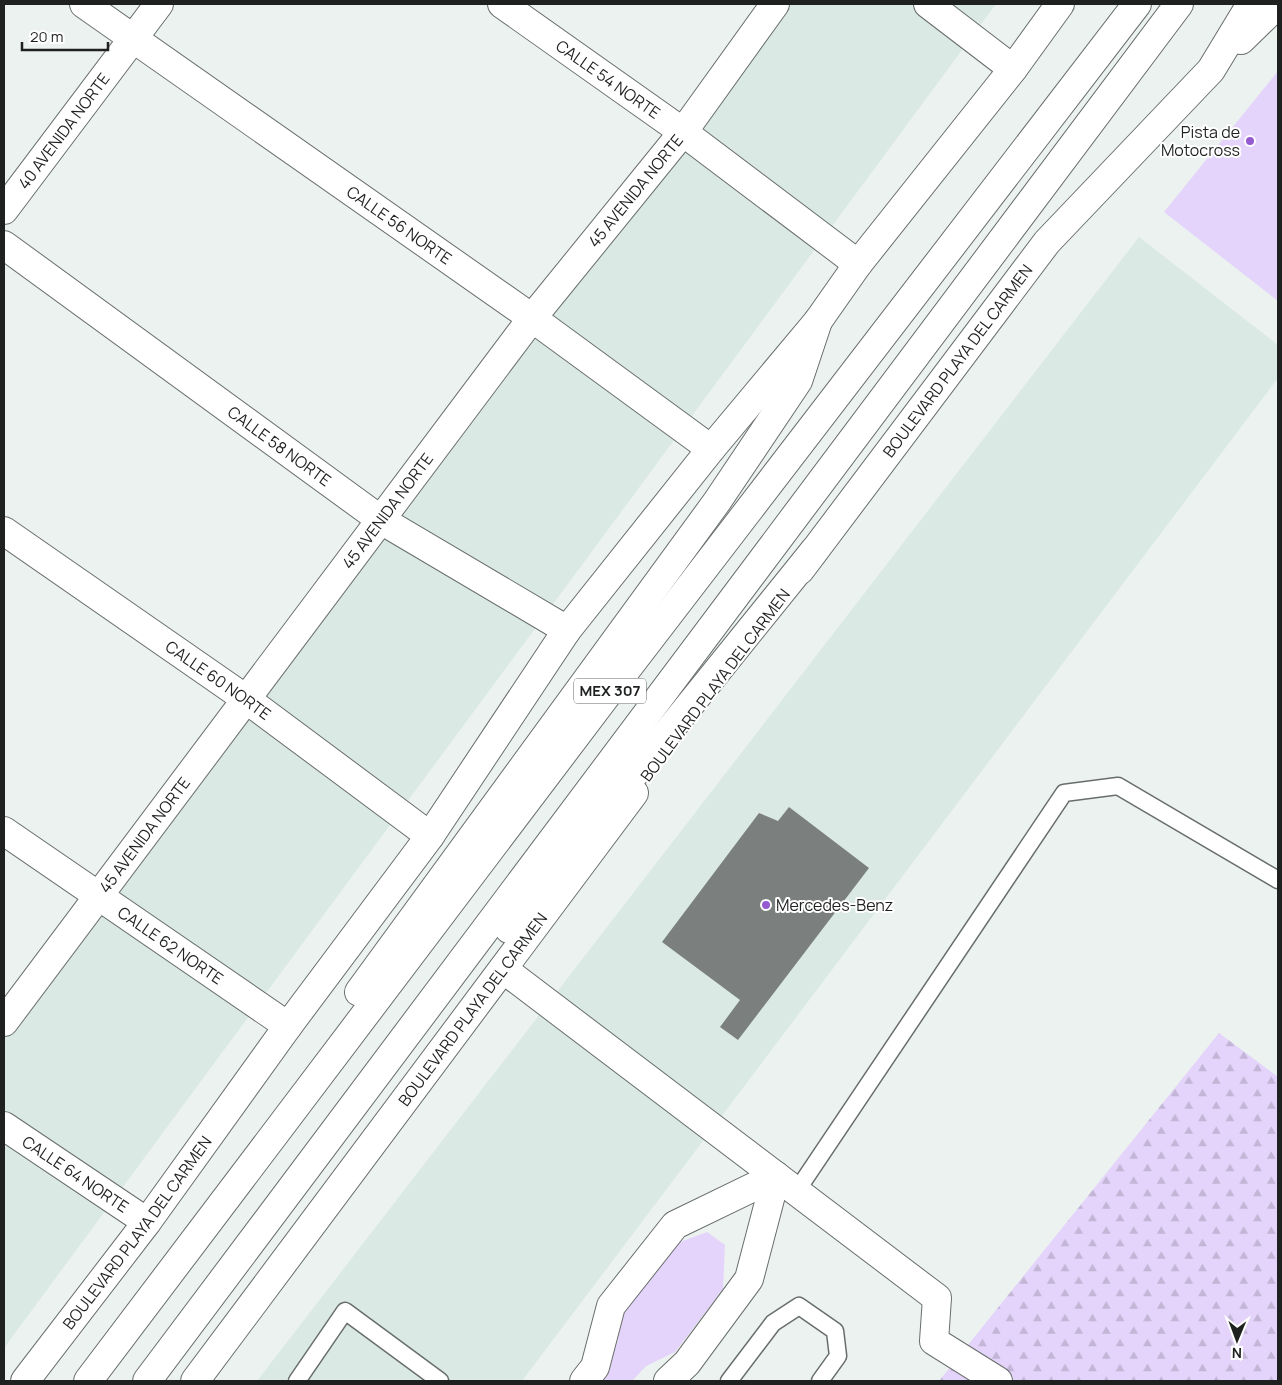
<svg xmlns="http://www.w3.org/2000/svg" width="1282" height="1385" font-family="Manrope,sans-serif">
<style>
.built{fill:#dae9e3}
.green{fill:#e4d3fa}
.forest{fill:url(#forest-firs)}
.building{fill:#7b807e}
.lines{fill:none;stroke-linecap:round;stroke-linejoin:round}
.lane-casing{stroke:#686e6c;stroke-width:19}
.street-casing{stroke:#686e6c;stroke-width:30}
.secondary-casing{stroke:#686e6c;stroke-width:30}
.highway-casing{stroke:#686e6c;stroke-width:30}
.lane{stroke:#fff;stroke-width:16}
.street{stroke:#fff;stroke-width:28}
.secondary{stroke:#fff;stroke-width:28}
.highway{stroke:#fff;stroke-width:28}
.poi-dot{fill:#9559d0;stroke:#fff;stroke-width:2}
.labels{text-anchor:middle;stroke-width:4;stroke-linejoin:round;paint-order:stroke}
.shield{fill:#fff;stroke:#626463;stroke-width:1}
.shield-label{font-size:15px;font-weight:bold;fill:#1f2120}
.street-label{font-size:16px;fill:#1f2120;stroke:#fff}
.poi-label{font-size:16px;fill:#1f2120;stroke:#fff;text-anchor:end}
</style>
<defs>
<pattern id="forest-firs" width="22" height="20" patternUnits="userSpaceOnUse" patternTransform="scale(1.25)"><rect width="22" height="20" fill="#e4d3fa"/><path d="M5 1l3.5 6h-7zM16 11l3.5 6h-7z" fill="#c3b5d6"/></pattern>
</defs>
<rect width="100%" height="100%" fill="#ecf2f0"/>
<!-- built -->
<g class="built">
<path d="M767,4H996L4,1348V1028Z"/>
<path d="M1139,237L1278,345V378L522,1381H257Z"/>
</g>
<!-- green -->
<g class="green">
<path d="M1278,71V301L1164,212Z"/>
<path d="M707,1232L725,1245L723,1289L675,1352L646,1366L632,1381H600L618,1341L620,1311L669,1246Z"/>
</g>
<!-- forest -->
<path class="forest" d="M1219,1033L1278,1077V1381H939Z"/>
<!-- building -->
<path class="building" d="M789,807L869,868L738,1040L720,1027L740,1000L662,942L759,813L778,821Z"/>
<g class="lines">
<!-- lane casing -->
<g class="lane-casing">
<g id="lane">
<path d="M796,1192L1064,793L1118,786L1278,880"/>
<path d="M297,1381L345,1311L440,1381"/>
<path d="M729,1381L773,1323L799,1306L835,1331L838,1356L820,1381"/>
</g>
</g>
<!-- street casing -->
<g class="street-casing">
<g id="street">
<path id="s1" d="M84,4L532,318L711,449"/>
<path id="s2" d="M502,4L683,132L858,264"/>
<path d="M928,4L1013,69"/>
<path id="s3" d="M4,210L159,4"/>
<path id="s4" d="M4,245L381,520L567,630"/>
<path id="s5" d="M4,531L246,699L430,836"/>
<path id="s6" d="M4,831L288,1026"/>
<path d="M503,969L937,1298L934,1341L998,1381"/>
<path id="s7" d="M4,1022L532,318L683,132L775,4"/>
<path id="s8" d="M4,1126L147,1222"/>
<path d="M584,1381L595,1367L611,1306L675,1225L776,1176"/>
<path d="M668,1381L687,1363L749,1279L776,1176"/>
</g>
</g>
<!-- secondary casing -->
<g class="secondary-casing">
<g id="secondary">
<path d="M1241,40L1278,4"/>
<path id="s9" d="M800,570L1047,242L1211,70L1251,4"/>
<path id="s10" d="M25,1381L147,1222L288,1026L430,836L567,630L711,449L818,321L858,264L1013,69L1060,4"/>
<path id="s11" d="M195,1381L634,793"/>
</g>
</g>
<!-- highway casing -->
<g class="highway-casing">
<g id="highway">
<path d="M509,929L814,551"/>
<path d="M359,992L716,503L798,381L818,321"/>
<path d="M88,1381L603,700L1137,4"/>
<path d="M147,1381L1179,4"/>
</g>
</g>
<!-- lane -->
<use href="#lane" class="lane"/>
<!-- street -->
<use href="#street" class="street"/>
<!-- secondary -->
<use href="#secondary" class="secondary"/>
<!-- highway -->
<use href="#highway" class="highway"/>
</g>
<!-- markers -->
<g class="poi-dot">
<circle cx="1250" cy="141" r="5"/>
<circle cx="766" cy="905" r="5"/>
</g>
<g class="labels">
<!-- shield labels -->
<rect class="shield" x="574" y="678.5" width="72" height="25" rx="4"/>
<g class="shield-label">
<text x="610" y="696">MEX 307</text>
</g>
<!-- street labels -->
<g class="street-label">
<text dy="6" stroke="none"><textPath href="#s2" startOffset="130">CALLE 54 NORTE</textPath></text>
<text dy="6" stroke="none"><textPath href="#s3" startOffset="99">40 AVENIDA NORTE</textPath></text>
<text dy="6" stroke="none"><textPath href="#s7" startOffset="1044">45 AVENIDA NORTE</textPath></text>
<text dy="6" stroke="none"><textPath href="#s1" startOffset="385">CALLE 56 NORTE</textPath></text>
<text dy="6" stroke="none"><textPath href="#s9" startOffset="262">BOULEVARD PLAYA DEL CARMEN</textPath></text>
<text dy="6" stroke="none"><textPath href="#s4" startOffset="341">CALLE 58 NORTE</textPath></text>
<text dy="6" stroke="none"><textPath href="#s7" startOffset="639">45 AVENIDA NORTE</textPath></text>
<text dy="6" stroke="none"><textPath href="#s5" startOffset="261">CALLE 60 NORTE</textPath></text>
<text transform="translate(715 685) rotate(-53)" y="6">BOULEVARD PLAYA DEL CARMEN</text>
<text dy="6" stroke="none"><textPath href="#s7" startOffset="234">45 AVENIDA NORTE</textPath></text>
<text dy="6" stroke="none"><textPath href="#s6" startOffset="202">CALLE 62 NORTE</textPath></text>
<text dy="6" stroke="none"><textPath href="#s11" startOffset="464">BOULEVARD PLAYA DEL CARMEN</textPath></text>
<text dy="6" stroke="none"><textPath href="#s8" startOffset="86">CALLE 64 NORTE</textPath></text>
<text dy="6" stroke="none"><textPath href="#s10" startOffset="186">BOULEVARD PLAYA DEL CARMEN</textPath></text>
</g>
<!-- poi labels -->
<g class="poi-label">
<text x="1240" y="138">Pista de<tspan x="1240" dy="18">Motocross</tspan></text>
<text x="776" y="911" text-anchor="start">Mercedes-Benz</text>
</g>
</g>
<!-- border -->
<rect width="1282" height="1385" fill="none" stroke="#1f2120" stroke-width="10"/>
<!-- north arrow -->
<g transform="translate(1237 1340) rotate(181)" stroke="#ffffff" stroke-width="4" paint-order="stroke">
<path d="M0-4L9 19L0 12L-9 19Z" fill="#1f2120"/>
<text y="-8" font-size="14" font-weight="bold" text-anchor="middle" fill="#1f2120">N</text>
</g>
<!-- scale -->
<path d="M22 42v8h86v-8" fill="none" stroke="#1f2120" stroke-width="2.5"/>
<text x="30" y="42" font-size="15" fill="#1f2120" stroke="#ffffff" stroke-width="4" paint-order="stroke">20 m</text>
</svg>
